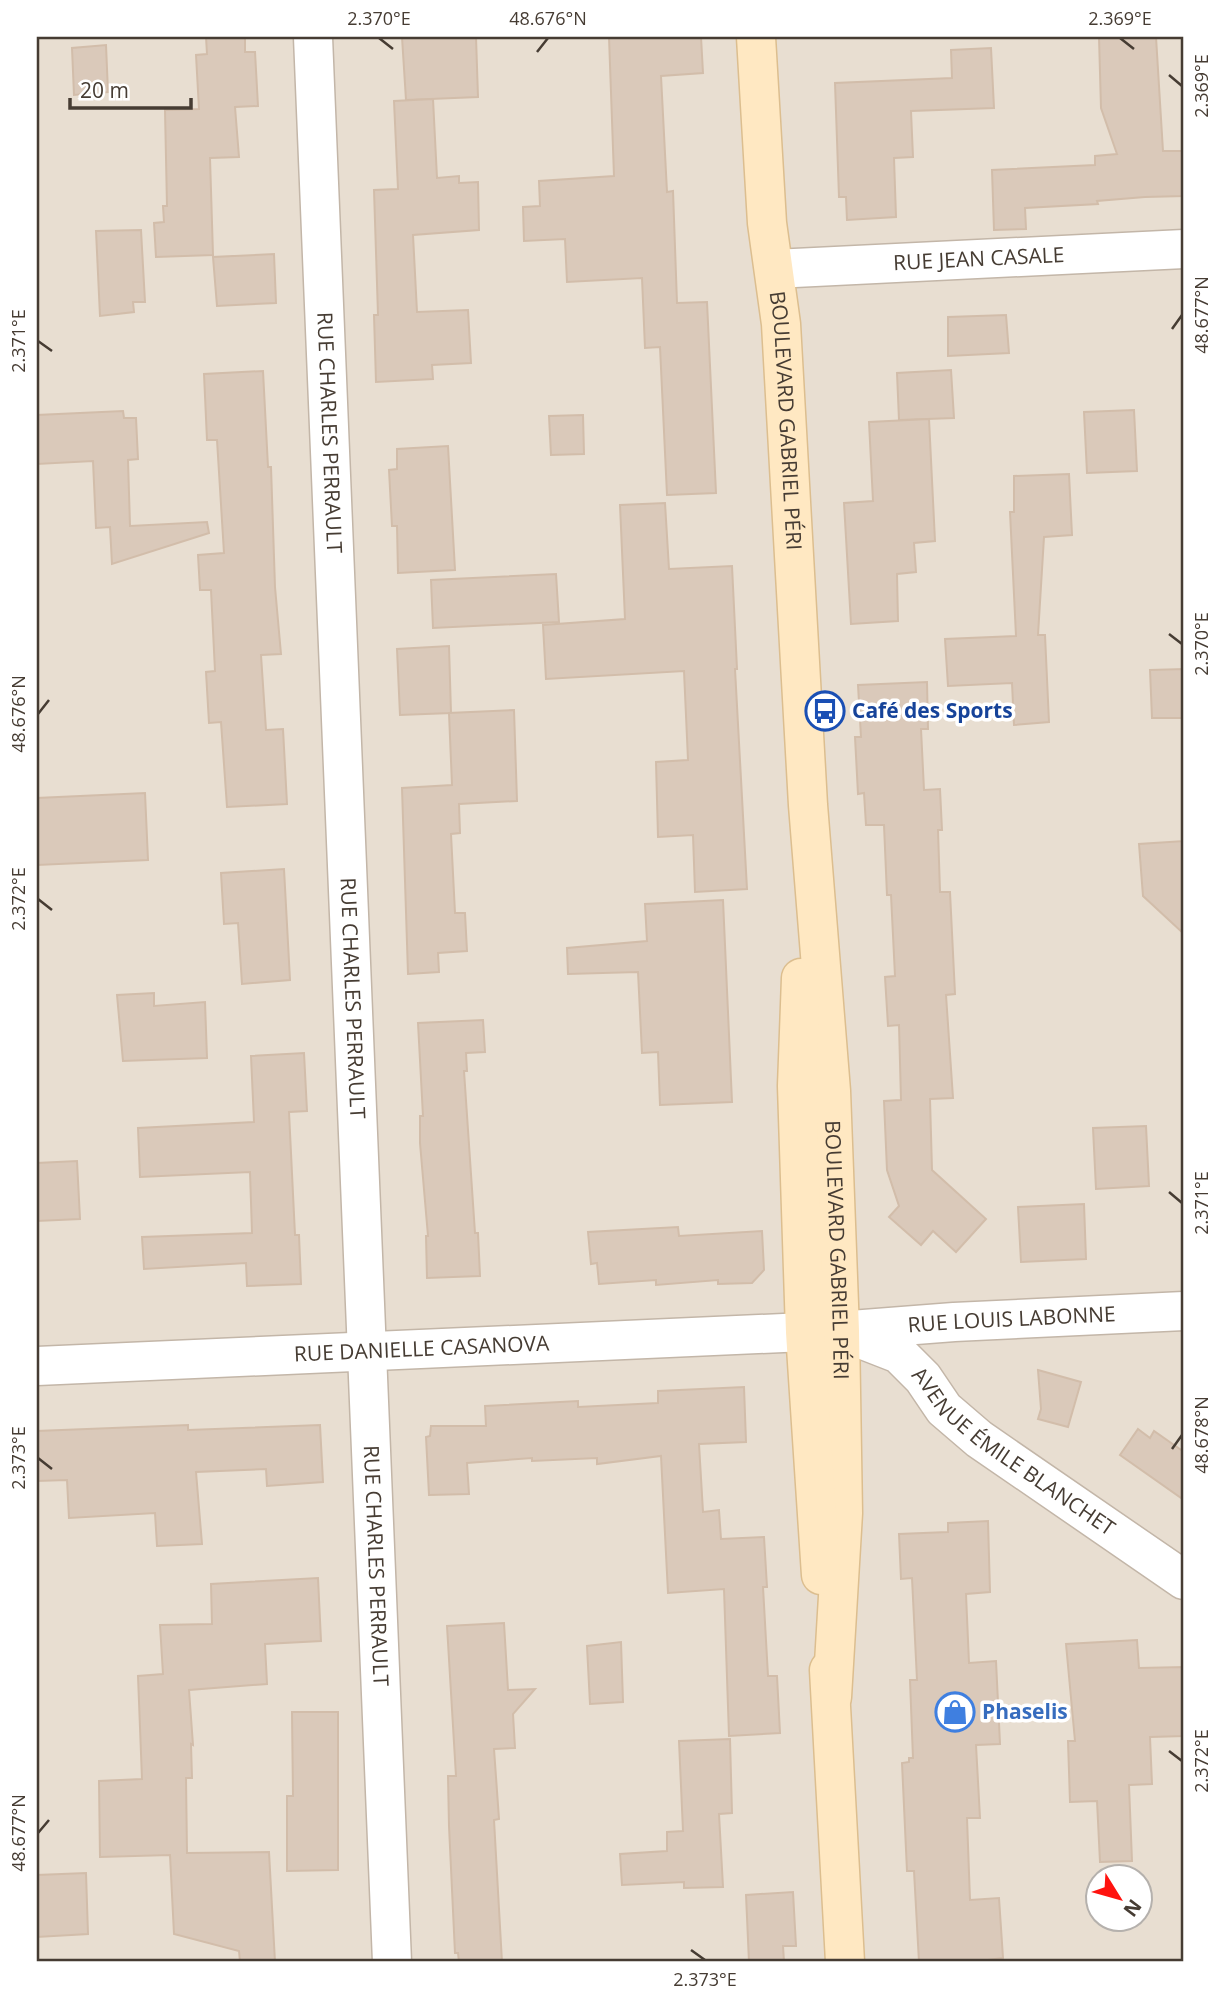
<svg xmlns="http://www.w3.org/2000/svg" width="1221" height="1999" font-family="'Open Sans',sans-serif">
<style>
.residential{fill:#e8ded1;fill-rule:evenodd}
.building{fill:#dac9ba;stroke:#d2bdaa;stroke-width:2}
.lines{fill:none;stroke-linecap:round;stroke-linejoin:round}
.street-casing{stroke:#c3b6a8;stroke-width:41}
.secondary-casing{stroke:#dcbe8f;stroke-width:41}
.street{stroke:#fff;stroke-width:38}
.secondary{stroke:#ffe8c2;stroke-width:38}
.ticks{fill:none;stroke:#463c33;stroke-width:2.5}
.labels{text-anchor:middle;stroke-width:7;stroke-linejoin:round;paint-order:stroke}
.street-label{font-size:21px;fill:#463c33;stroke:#fff}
.transit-label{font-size:21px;font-weight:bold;fill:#164399;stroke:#fff;text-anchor:start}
.shop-label{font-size:21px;font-weight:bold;fill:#366cbe;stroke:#fff;text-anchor:start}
.neatline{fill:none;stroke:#463c33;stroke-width:2.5}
.ticks-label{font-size:18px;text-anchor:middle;fill:#463c33}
</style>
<rect width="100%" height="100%" fill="#f4ede3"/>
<!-- residential -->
<path class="residential" d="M37,37H1184V1962H37ZM1098,1876H1140V1918H1098Z"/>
<!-- building -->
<g class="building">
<path d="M206,37H245V52H255L258,106L235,107L239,157L210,158L213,255L156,257L154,223L164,222L163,206H167L165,110L199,109L196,55L207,54Z"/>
<path d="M402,37H476L478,97L406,100Z"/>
<path d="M609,37H701L703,73L661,76L667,192L673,191L677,303L707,302L716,493L667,495L660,347L645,348L642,278L567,282L565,239L524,241L523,207L540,206L539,181L614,176Z"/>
<path d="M1099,37H1156L1163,151H1184V196L1145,197L1097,201L1098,204L1025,208L1026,229L994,230L992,170L1095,165V156L1117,154L1101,108Z"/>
<path d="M106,45L108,92L74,95L72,48Z"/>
<path d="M991,48L994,108L911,111L913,157L894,158L896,217L847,220L846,197H839L835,83L952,78L951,50Z"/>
<path d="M433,99L437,178L459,176V183L478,182L479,230L413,235L417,312L468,310L471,363L432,365L433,379L376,382L374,315H378L374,190L398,189L394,101Z"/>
<path d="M141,230L145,302H133L134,312L100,316L96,231Z"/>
<path d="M274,254L276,303L217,306L213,257Z"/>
<path d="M1006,315L1009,353L948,356V317Z"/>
<path d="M951,370L954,418L899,420L897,373Z"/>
<path d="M263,371L268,467H271L275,587L281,654L261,655L266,730L283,729L287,804L227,807L221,722L209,723L206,672L215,671L211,590H200L198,555L224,553L217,440H207L204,374Z"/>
<path d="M1134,410L1137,471L1087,473L1084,412Z"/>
<path d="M123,411L124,418H136L138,459L128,460L130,526L207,522L209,533L112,564L110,527L96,528L93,461L37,464V415Z"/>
<path d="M583,415L584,454L551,455L549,416Z"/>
<path d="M929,419L935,541L914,543L916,572L897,574L898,621L851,624L844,503L873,501L869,422Z"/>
<path d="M448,446L455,570L398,573L397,526H392L389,470L397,469V449Z"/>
<path d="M1069,474L1072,535L1044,537L1038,635H1045L1049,722L1014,725L1012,683L948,686L945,639L1016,636L1010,512H1014V476Z"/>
<path d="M665,503L669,569L732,566L737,669H735L747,889L695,892L693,835L658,837L656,762L688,760L684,671L546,679L543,625L625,619L620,505Z"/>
<path d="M556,574L559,622L433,628L431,580Z"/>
<path d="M449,646L451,713L400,715L397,649Z"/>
<path d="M1184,669V718H1152L1150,670Z"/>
<path d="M927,682L928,729H921L924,790L940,789L942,830H938L940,892H950L955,994L946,995L953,1098L930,1099L932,1170L986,1219L956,1252L933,1231L921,1245L889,1217L899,1206L887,1170L884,1101L901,1100L899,1025L888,1026L885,977L895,976L891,895H887L884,825H866L864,793L858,794L855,737H861L858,685Z"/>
<path d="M514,710L517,801L459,804L460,833L451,834L455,913H465L467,951L438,953L439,972L408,974L402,788L452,785L449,713Z"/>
<path d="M145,793L148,860L37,865V798Z"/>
<path d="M1184,841V934L1143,896L1139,844Z"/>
<path d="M284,869L290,980L242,984L238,923L224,924L221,873Z"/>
<path d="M723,900L732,1102L660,1105L658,1052L642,1053L638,972L568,974L567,948L647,941L645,904Z"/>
<path d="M154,993V1006L205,1002L207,1058L123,1061L117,995Z"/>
<path d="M483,1020L485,1052L466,1053L467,1071H464L475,1233H478L480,1276L427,1278L426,1236H428L420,1143V1116H423L418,1023Z"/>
<path d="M304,1053L307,1111L289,1112L295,1235H299L301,1284L247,1286L246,1263L144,1269L142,1237L252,1233L250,1172L140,1177L138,1128L254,1122L251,1056Z"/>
<path d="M1146,1126L1149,1186L1096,1189L1093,1128Z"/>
<path d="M77,1161L80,1219L37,1221V1163Z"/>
<path d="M1084,1204L1086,1259L1021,1262L1018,1207Z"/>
<path d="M678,1227L679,1236L762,1231L764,1270L752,1283L718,1284V1280L656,1285V1280L599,1284L597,1263L591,1264L588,1232Z"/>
<path d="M1038,1370L1081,1382L1068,1427L1038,1419L1041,1409Z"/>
<path d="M744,1387L746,1442L699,1444L703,1512L719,1510L721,1539L764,1537L767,1587H763L768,1676H777L780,1733L729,1736L724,1589L668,1593L661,1456L597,1464V1458L532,1461V1458L467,1463L469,1494L429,1495L426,1437L430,1436L431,1426H486L485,1406L578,1401V1407L658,1403V1391Z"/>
<path d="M188,1425V1430L320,1425L323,1482L267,1486L266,1469L196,1472L202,1544L157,1546L155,1513L69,1518L67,1480L37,1481V1431Z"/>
<path d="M1138,1429L1150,1438L1154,1431L1184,1452V1500L1120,1455Z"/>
<path d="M988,1521L990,1592L966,1594L969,1663L996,1661L1000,1744L976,1745L980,1818H967L970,1900L999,1898L1003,1958L980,1961L919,1962L914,1871H907L902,1763L909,1762V1758H913L910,1680H917L912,1578L901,1579L899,1534L948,1532V1523Z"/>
<path d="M318,1578L321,1641L265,1644L267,1684L189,1690L193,1745L191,1744L192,1778H186L187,1853L269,1852L275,1962H240L239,1951L174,1934L170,1855L100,1857L99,1781L142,1779L138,1676L163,1674L160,1625L212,1624L211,1584Z"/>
<path d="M504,1623L508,1690L535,1689L513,1714L515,1748L494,1749L499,1819L494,1820L502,1962H459L458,1953H455L449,1826L448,1776H456L447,1626Z"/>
<path d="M1137,1640L1139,1668L1184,1667V1736L1150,1737L1152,1784L1129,1785L1132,1861L1100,1862L1097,1801L1070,1802L1068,1741H1075L1066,1644Z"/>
<path d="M621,1642L623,1702L590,1704L587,1646Z"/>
<path d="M292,1712H338V1870L287,1871V1796H293Z"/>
<path d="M730,1739L732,1813L719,1814L723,1887L684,1888V1882L622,1885L620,1854L667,1851V1832L683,1831L679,1741Z"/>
<path d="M86,1873L88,1934L37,1937V1875Z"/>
<path d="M793,1892L796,1946H783L784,1962H749L746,1895Z"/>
</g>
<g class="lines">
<!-- street casing -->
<g class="street-casing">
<g id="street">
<path id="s1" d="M313,37L392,1962"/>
<path id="s2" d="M774,269L1184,249"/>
<path id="s3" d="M851,1330L954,1322L1184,1311"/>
<path id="s4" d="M840,1331L899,1354L923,1378L944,1409L979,1439L1184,1580"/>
<path id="s5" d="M37,1366L805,1332"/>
</g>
</g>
<!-- secondary casing -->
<g class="secondary-casing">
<g id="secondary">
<path id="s6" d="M756,37L767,223L781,324L808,805L831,1091L840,1331L843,1513L832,1697"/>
<path d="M801,978L797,1086L805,1332L821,1575"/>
<path d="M829,1670L845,1962"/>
</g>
</g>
<!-- street -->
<use href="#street" class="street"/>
<!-- secondary -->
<use href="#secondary" class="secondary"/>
</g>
<!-- ticks -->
<path class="ticks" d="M379,38L393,49M1120,38L1134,49M537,52L548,38M1169,75L1182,86M1172,329L1182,315M38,341L52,351M1169,634L1182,644M38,714L49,700M38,899L52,910M1169,1192L1182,1203M1172,1449L1182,1435M38,1458L52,1469M1169,1751L1182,1761M38,1833L49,1820M691,1950L705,1960"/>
<!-- icons -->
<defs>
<g id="bus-ring" transform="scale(2.0125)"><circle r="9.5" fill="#fff" stroke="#1a4fb4" stroke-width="1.5"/><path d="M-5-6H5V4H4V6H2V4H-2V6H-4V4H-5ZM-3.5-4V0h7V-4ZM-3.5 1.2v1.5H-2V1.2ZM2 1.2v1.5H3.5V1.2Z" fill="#1a4fb4"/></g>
<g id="shop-ring" transform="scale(2.0125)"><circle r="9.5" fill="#fff" stroke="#3f7fe0" stroke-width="1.5"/><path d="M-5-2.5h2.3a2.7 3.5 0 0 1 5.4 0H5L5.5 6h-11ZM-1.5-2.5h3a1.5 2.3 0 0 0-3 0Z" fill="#3f7fe0"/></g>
</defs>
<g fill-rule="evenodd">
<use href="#bus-ring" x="825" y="711"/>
<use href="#shop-ring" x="955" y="1712"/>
</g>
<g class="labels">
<!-- street labels -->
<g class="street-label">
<text dy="7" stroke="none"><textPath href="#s2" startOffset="205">RUE JEAN CASALE</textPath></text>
<text dy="7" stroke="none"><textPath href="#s6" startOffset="385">BOULEVARD GABRIEL PÉRI</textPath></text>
<text dy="7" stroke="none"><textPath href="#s1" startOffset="396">RUE CHARLES PERRAULT</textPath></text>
<text dy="7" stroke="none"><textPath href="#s1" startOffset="962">RUE CHARLES PERRAULT</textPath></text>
<text dy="7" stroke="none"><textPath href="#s6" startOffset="1216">BOULEVARD GABRIEL PÉRI</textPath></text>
<text dy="7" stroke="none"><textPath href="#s3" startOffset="161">RUE LOUIS LABONNE</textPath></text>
<text dy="7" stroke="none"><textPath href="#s5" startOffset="385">RUE DANIELLE CASANOVA</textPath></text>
<text dy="7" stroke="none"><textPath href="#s4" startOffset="215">AVENUE ÉMILE BLANCHET</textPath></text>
<text dy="7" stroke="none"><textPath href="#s1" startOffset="1530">RUE CHARLES PERRAULT</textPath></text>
</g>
<!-- transit labels -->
<g class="transit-label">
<text x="852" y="718">Café des Sports</text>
</g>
<!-- shop labels -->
<g class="shop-label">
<text x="982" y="1719">Phaselis</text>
</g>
</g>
<!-- border -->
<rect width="1221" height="1999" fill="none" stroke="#ffffff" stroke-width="77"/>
<!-- north arrow -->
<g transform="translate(1119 1898) rotate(127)"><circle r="33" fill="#ffffff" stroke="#b5b1ad" stroke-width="2"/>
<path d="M0-5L12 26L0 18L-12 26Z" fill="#ff130f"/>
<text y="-10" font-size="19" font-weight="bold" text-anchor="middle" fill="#463c33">N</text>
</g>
<!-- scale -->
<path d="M70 98v10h121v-10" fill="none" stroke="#463c33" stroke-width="3.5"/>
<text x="80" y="98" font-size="21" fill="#463c33" stroke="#ffffff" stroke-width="5" paint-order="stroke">20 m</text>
<rect x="38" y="38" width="1144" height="1922" class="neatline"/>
<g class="ticks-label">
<text x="379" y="25">2.370°E</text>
<text x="548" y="25">48.676°N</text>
<text x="1120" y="25">2.369°E</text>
<text transform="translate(1202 86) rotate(-90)" y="6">2.369°E</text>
<text transform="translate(1202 315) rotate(-90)" y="6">48.677°N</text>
<text transform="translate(19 341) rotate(-90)" y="6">2.371°E</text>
<text transform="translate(1202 644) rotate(-90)" y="6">2.370°E</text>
<text transform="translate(19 714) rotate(-90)" y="6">48.676°N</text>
<text transform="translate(19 899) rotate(-90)" y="6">2.372°E</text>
<text transform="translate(1202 1203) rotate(-90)" y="6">2.371°E</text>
<text transform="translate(1202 1435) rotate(-90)" y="6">48.678°N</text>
<text transform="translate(19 1458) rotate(-90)" y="6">2.373°E</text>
<text transform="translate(1202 1761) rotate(-90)" y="6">2.372°E</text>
<text transform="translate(19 1833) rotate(-90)" y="6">48.677°N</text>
<text x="705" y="1986">2.373°E</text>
</g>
</svg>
